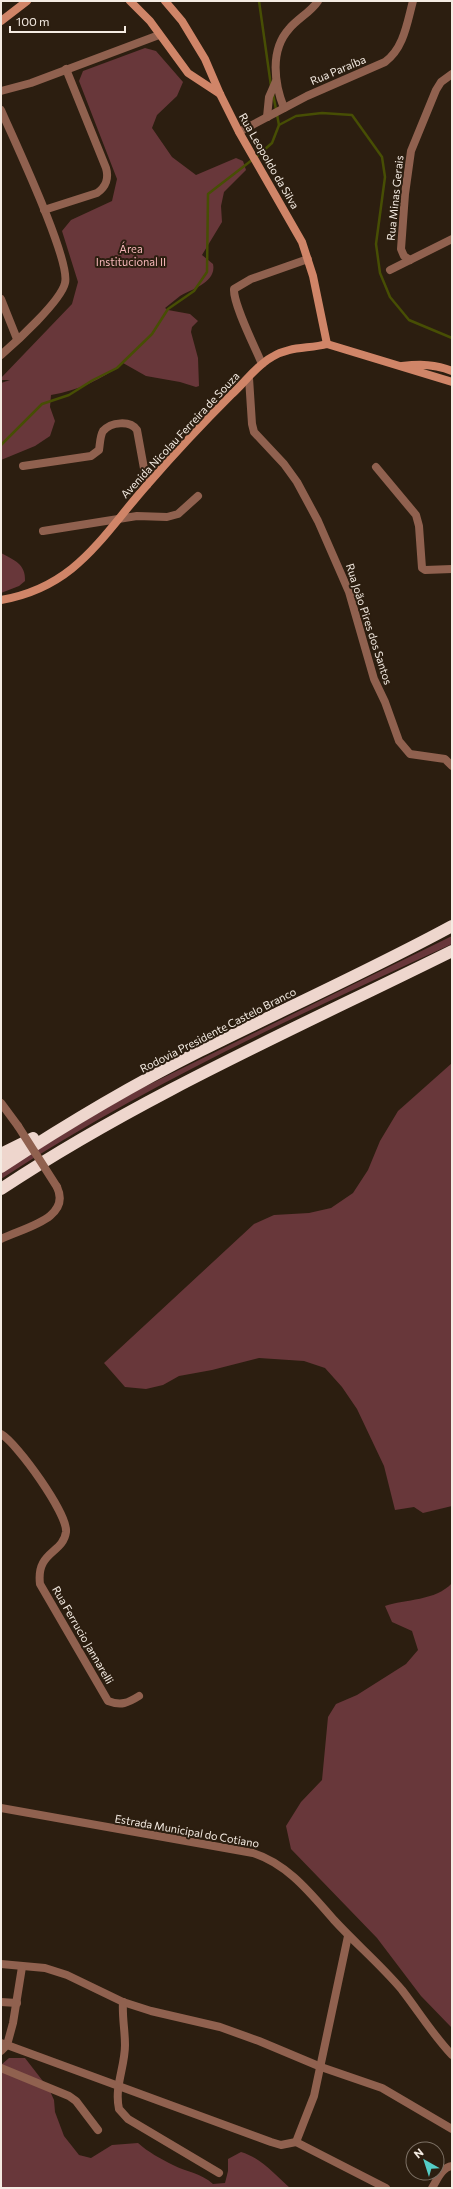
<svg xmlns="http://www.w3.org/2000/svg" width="453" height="2189" font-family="Commissioner,sans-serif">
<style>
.green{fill:#68373a}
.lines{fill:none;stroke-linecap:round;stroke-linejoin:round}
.stream{stroke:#474e04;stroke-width:2.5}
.street{stroke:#90614f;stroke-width:8}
.secondary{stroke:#d08568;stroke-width:8}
.highway{stroke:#eed6cd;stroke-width:12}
.street-bridge{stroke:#90614f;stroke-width:8}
.labels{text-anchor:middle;stroke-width:4;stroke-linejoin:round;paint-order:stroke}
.street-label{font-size:11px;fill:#f4ebe2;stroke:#2c1e10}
.park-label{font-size:11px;fill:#f4b6b8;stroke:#2c1e10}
</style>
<rect width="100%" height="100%" fill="#2c1e10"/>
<!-- green -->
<g class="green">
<path d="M145,48L156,51L183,82L177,96L157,115L152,128L172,157L196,175L236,158L243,161L246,170L224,192L221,206L222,222L202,255L213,264C217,282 192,289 180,296C175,300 170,304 165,308L168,310L190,314L198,321L192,327L191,332L198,358L199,386L196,387L180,382L146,376L123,363C101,380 79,390 51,395L50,407L55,421L50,436L35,446L1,460V383L10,380H1V378L72,304L78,282L62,231L71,220L112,201L117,179L79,81L83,71Z"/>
<path d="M1,553C14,560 26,564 25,581L19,586L1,593Z"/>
<path d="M452,936V944C298,1015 143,1086 1,1179V1172L106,1108L142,1088Z"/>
<path d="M452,1063V1506L423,1513L414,1507L395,1510L384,1466L357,1409L342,1387L325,1368L304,1361L259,1358L212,1370L179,1376L163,1385L146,1389L125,1387L104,1363L254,1224L274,1215L309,1213L331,1208L353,1193L368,1170L380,1141L398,1111Z"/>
<path d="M452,1583V2028L421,1996L377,1938L291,1849L286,1826L301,1802L322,1780L328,1717L336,1704L357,1695L406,1664L418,1650L412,1631L392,1622L385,1606C405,1599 436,1601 452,1583Z"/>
<path d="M9,2058H25L49,2089L54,2100L55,2112L64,2136L79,2155L91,2158L112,2145L138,2143C148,2152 161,2159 173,2165C187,2172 201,2173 213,2184L225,2183L228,2171V2159L241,2152C262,2158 275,2175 290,2188H1V2065Z"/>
</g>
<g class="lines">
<!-- stream -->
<g class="stream">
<path d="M259,1L271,86"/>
<path d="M273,94L279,125"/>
<path d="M256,157L272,143L279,125L296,116L322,113L352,115L382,157L385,177L376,244L380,273L390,297L409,320L452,338"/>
<path d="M1,445L42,404L69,395L93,380L117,368L152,334L168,309L194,291L207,272L208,194L252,160"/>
</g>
<!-- street -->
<g class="street">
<path d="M1,91L31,83L159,35"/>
<path d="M284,108C274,83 270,50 289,29C297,19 311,12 318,1"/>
<path d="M1,110C13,138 71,260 65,283C61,301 16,342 1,355"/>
<path d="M267,117L269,97L276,81"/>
<path d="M239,132L307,96L385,62C404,48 407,23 413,1"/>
<path d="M44,210L97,193C106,187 109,178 106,168L66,69"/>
<path d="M410,260L404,256L401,249L405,194L411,151L436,90L441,82L452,74"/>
<path d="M390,270L452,239"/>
<path d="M1,299L17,339"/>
<path d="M262,364C255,347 233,304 234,289L251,279L308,259"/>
<path d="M249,378L252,424L254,432L284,464L297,482L318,521L349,592L374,679L385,702L399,741L410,754L445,759L452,766"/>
<path d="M23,466L91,456L99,450C100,444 100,436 103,431C111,422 130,420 137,430L147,485"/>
<path d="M376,467L416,515L419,526L422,568L425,570L452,569"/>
<path d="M43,531L137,516L167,517L178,514L198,496"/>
<path d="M1,1103L18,1126"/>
<path d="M1,1239C22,1228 72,1219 57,1187"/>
<path d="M1,1434C17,1443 68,1514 66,1532C63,1554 36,1551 40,1584L108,1701C121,1706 128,1703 139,1696"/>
<path d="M1,1808L253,1853C288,1864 311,1894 334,1920C356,1944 381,1965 402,1990C419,2012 433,2035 452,2055"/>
<path d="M1,1964L45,1968L67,1975L123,2002L151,2011L220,2027L259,2041L321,2067L382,2088L452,2129"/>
<path d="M1,2002L17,2003"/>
<path d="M123,2002C122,2017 125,2030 125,2045C125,2067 114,2087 119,2109L128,2119L219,2173"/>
<path d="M1,2043L7,2045L13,2023L22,1967"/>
<path d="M1,2051L7,2045L271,2142L281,2145L296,2142L314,2096L348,1936"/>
<path d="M1,2068L69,2096L76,2101L98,2130"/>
<path d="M296,2142L386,2188"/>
<path d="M432,2188C437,2180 442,2167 452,2166"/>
</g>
<!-- secondary -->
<g class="secondary">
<path d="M130,1L150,21L188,73L220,94"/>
<path d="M165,1L182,21L205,59L220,94L239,132L302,242L313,276L327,344"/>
<path d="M1,21L27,1"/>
<path d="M402,366C420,364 436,364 452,371"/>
<path d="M1,600C76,587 101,537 147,485C174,454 203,423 232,394C245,382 257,365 272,357C289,346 309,349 327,344L452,382"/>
</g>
<!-- highway -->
<g class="highway">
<path d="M1,1154L33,1138"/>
<path d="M1,1167C65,1125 132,1085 200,1051C284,1009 369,971 452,926"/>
<path d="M1,1189C141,1096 301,1026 452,951"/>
</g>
<!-- street-bridge -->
<path class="street-bridge" d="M18,1126L57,1187"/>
</g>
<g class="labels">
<!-- street labels -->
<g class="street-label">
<text transform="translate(338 70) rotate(-23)" y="4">Rua Paraíba</text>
<text transform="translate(269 161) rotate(60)" y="4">Rua Leopoldo da Silva</text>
<text transform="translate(395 198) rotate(-84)" y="4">Rua Minas Gerais</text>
<text transform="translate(180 435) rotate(-47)" y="4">Avenida Nicolau Ferreira de Souza</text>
<text transform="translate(369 624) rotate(72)" y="4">Rua João Pires dos Santos</text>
<text transform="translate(218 1030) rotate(-27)" y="4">Rodovia Presidente Castelo Branco</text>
<text transform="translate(83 1635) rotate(60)" y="4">Rua Ferrucio Jannarelli</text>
<text transform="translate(187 1831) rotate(10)" y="4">Estrada Municipal do Cotiano</text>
</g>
<!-- park labels -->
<g class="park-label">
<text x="131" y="253">Área<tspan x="131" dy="13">Institucional II</tspan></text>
</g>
</g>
<!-- border -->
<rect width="453" height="2189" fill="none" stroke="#f4ebe2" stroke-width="4"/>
<!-- north arrow -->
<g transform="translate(425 2161) rotate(321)"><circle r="19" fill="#2c1e10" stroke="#7c7064"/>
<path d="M0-3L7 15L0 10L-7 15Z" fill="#54cdc7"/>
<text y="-6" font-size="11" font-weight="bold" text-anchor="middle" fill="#f4ebe2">N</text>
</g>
<!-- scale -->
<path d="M10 26v6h115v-6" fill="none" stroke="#f4ebe2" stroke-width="2"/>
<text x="16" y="26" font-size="12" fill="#f4ebe2" stroke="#2c1e10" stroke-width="3" paint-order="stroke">100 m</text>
</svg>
